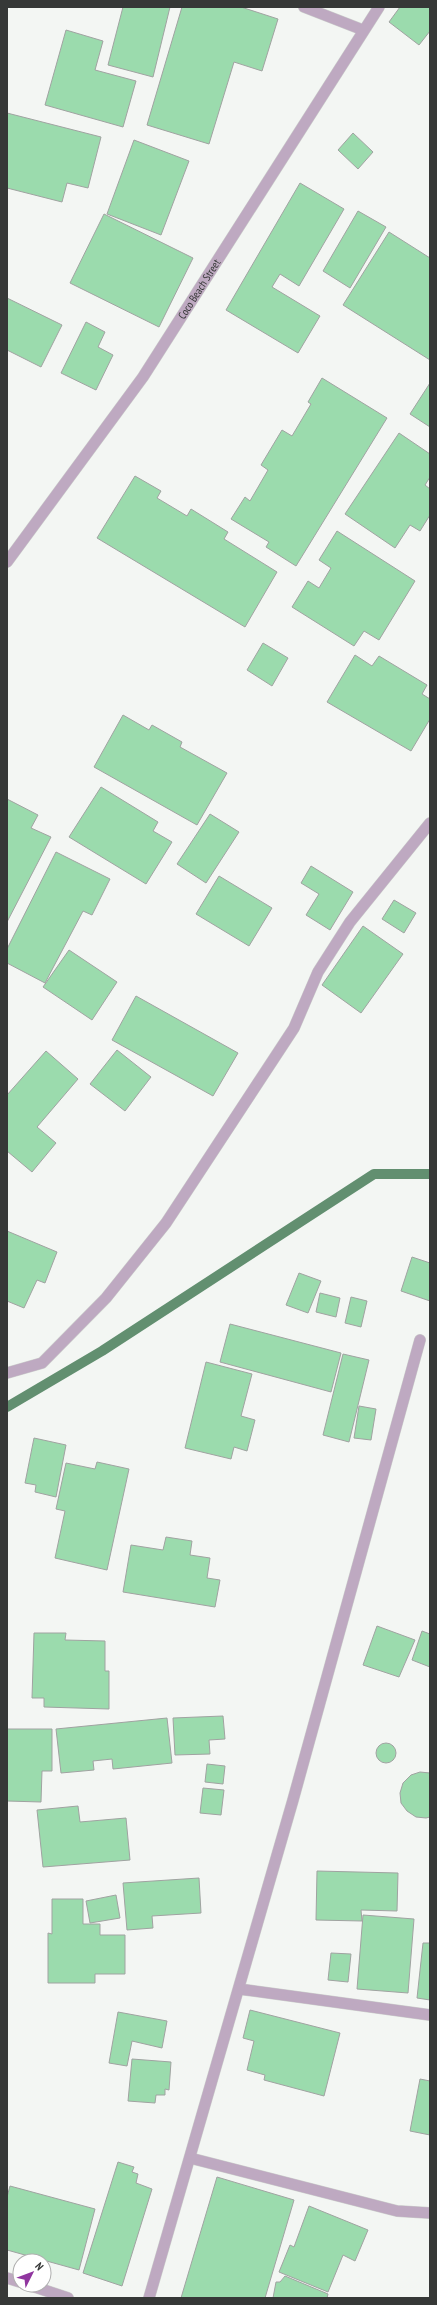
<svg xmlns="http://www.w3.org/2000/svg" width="437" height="2305" font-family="'PT Sans Narrow',sans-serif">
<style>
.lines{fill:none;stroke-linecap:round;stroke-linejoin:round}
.stream{stroke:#628f70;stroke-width:10}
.building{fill:#9bdbad;stroke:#a0a3a1}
.minor-casing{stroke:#cdd0cd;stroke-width:12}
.minor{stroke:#bea9c1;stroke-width:11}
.labels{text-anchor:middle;stroke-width:3;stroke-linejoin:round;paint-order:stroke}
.street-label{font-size:11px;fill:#363837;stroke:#fff}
</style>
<rect width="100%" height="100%" fill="#f3f6f3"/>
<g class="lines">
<!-- stream -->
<path class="stream" d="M7,1407L102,1351L374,1174H430"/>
</g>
<!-- building -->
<g class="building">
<path d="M123,7H170L153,77L108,65Z"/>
<path d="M182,7H241L278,19L262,71L234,62L209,144L147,125Z"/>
<path d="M400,7H430V31L419,45L389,22Z"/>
<path d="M66,30L103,41L95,70L136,81L123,127L45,105Z"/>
<path d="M7,113L101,137L88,188L67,183L62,202L7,188Z"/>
<path d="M353,133L373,152L358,169L338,150Z"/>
<path d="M134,140L189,161L161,235L107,214Z"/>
<path d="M300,183L344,209L299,286L280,274L272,287L320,316L298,353L226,310Z"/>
<path d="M358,211L386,227L350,288L323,271Z"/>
<path d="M104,214L193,258L159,327L70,283Z"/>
<path d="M389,232L430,258V360L343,305Z"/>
<path d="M7,298L62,325L41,367L7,350Z"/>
<path d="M86,322L105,332L98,347L113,355L96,390L61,373Z"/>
<path d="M322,378L387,418L296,566L266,547L269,542L231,519L245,497L250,501L268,470L261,465L282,430L292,436L311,404L308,402Z"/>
<path d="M430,383V427L410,414Z"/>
<path d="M399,433L430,454V477L425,485L430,489V515L420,531L410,525L395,548L345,514Z"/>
<path d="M135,476L161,491L157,498L187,516L191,509L228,532L224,539L277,572L245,627L97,538Z"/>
<path d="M337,531L415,581L379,640L364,631L354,646L292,607L308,581L319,588L331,568L319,560Z"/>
<path d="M263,643L288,658L272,686L247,670Z"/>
<path d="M355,655L372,666L379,656L427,685L422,694L430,699V719L411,751L327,702Z"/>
<path d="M123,715L149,730L152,725L182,742L180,747L227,773L197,825L94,767Z"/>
<path d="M101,787L158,822L153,831L172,842L146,884L69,837Z"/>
<path d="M7,799L38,815L31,828L51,837L7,922Z"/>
<path d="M210,814L239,832L206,883L177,864Z"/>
<path d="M56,852L110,879L92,915L83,911L45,983L7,963V949Z"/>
<path d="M311,866L353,892L330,930L306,915L319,894L301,883Z"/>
<path d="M219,876L272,908L249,946L196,914Z"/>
<path d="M394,900L416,913L404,933L382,919Z"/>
<path d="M363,926L403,954L361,1013L322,985Z"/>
<path d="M69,950L117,982L92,1020L43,987Z"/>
<path d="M136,996L238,1053L213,1096L112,1040Z"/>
<path d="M117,1050L151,1077L125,1111L90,1084Z"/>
<path d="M46,1051L78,1079L37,1127L56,1143L32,1172L7,1151V1095Z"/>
<path d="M7,1231L57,1252L45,1283L37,1280L24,1308L7,1301Z"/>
<path d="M412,1257L430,1263V1301L401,1291Z"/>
<path d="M299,1273L321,1281L308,1313L286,1305Z"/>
<path d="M320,1293L340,1298L336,1317L316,1312Z"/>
<path d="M351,1297L367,1301L361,1327L345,1323Z"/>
<path d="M230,1324L341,1353L331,1392L220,1362Z"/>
<path d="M343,1354L369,1360L349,1442L323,1435Z"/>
<path d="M206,1362L252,1374L241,1416L255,1420L247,1451L234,1447L231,1459L185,1448Z"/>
<path d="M359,1406L376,1409L371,1440L354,1438Z"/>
<path d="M34,1438L66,1445L56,1497L35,1492L36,1485L25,1483Z"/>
<path d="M97,1462L129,1469L107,1570L55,1558L65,1511L56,1509L66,1463L95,1469Z"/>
<path d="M166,1537L192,1541L190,1555L210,1558L207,1578L220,1580L215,1607L123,1592L131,1545L163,1550Z"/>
<path d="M377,1626L415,1640L399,1677L363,1665Z"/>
<path d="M422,1631L430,1634V1667L412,1660Z"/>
<path d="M34,1633H66L65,1640L105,1641V1671H109V1709L44,1707V1698H32Z"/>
<path d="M223,1716L225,1739L209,1740L210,1754L175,1755L173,1718Z"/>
<path d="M167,1718L172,1763L113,1769L112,1759L93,1761L94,1770L61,1773L56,1729Z"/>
<path d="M7,1729H52V1771H42L41,1802L7,1801Z"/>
<circle cx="386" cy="1753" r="10"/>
<path d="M207,1764L225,1766L223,1784L205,1782Z"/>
<path d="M420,1772L430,1773V1817L426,1818L416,1817L407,1811L401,1803L400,1793L403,1783L411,1775Z"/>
<path d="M203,1788L224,1790L221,1815L200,1813Z"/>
<path d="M78,1806L80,1822L126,1818L130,1860L43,1867L37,1810Z"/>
<path d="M317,1871L398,1873L397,1911L361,1910L362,1921L316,1920Z"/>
<path d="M199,1878L201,1913L152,1916L153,1928L127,1930L123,1883Z"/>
<path d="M116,1895L120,1918L90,1923L86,1901Z"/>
<path d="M52,1899H83V1924H100V1935H125V1974H95V1983H48V1933L52,1934Z"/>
<path d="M363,1915L414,1919L408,1993L357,1989Z"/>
<path d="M423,1943H430V2000L417,1998Z"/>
<path d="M331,1953L351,1954L348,1982L328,1980Z"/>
<path d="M250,2010L340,2033L324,2096L264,2080L265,2075L247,2070L254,2041L243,2038Z"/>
<path d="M118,2012L167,2021L162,2048L132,2041L127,2066L109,2063Z"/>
<path d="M132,2059L171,2062L169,2090L165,2089V2095H156L155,2103L128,2101Z"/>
<path d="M420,2079L430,2081V2135L410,2131Z"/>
<path d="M118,2162L134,2167L132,2172L138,2174L136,2183L152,2189L122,2286L83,2273Z"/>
<path d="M217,2177L294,2200L265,2298H181Z"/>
<path d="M10,2186L95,2209L79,2270L7,2250V2197Z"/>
<path d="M309,2206L368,2230L355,2261L343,2255L328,2292L279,2272L290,2245L294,2247Z"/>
<path d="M285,2276L328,2294L327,2298H273L276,2282H280Z"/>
</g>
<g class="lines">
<!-- minor casing -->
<g class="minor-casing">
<g id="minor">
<path d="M304,7L363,30"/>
<path id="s1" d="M7,562L143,377L379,7"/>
<path d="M7,1373L42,1363L106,1298L166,1223L294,1028L318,972L350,922L430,823"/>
<path d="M239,1989L430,2015"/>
<path d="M190,2158L397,2211L430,2213"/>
<path d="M7,2278L20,2282"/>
<path d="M29,2285L68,2298"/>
<path d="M149,2298L293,1800L420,1340"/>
</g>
</g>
<!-- minor -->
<use href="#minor" class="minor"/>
</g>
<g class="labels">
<!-- street labels -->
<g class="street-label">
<text dy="4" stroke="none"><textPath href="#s1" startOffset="334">Coco Beach Street</textPath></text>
</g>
</g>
<!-- border -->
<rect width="437" height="2305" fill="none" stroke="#363837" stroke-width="16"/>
<!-- north arrow -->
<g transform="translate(32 2273) rotate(48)"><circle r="19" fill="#ffffff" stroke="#afafaf"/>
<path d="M0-3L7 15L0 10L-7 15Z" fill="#90359f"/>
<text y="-6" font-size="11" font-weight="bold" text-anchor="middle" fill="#363837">N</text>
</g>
</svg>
